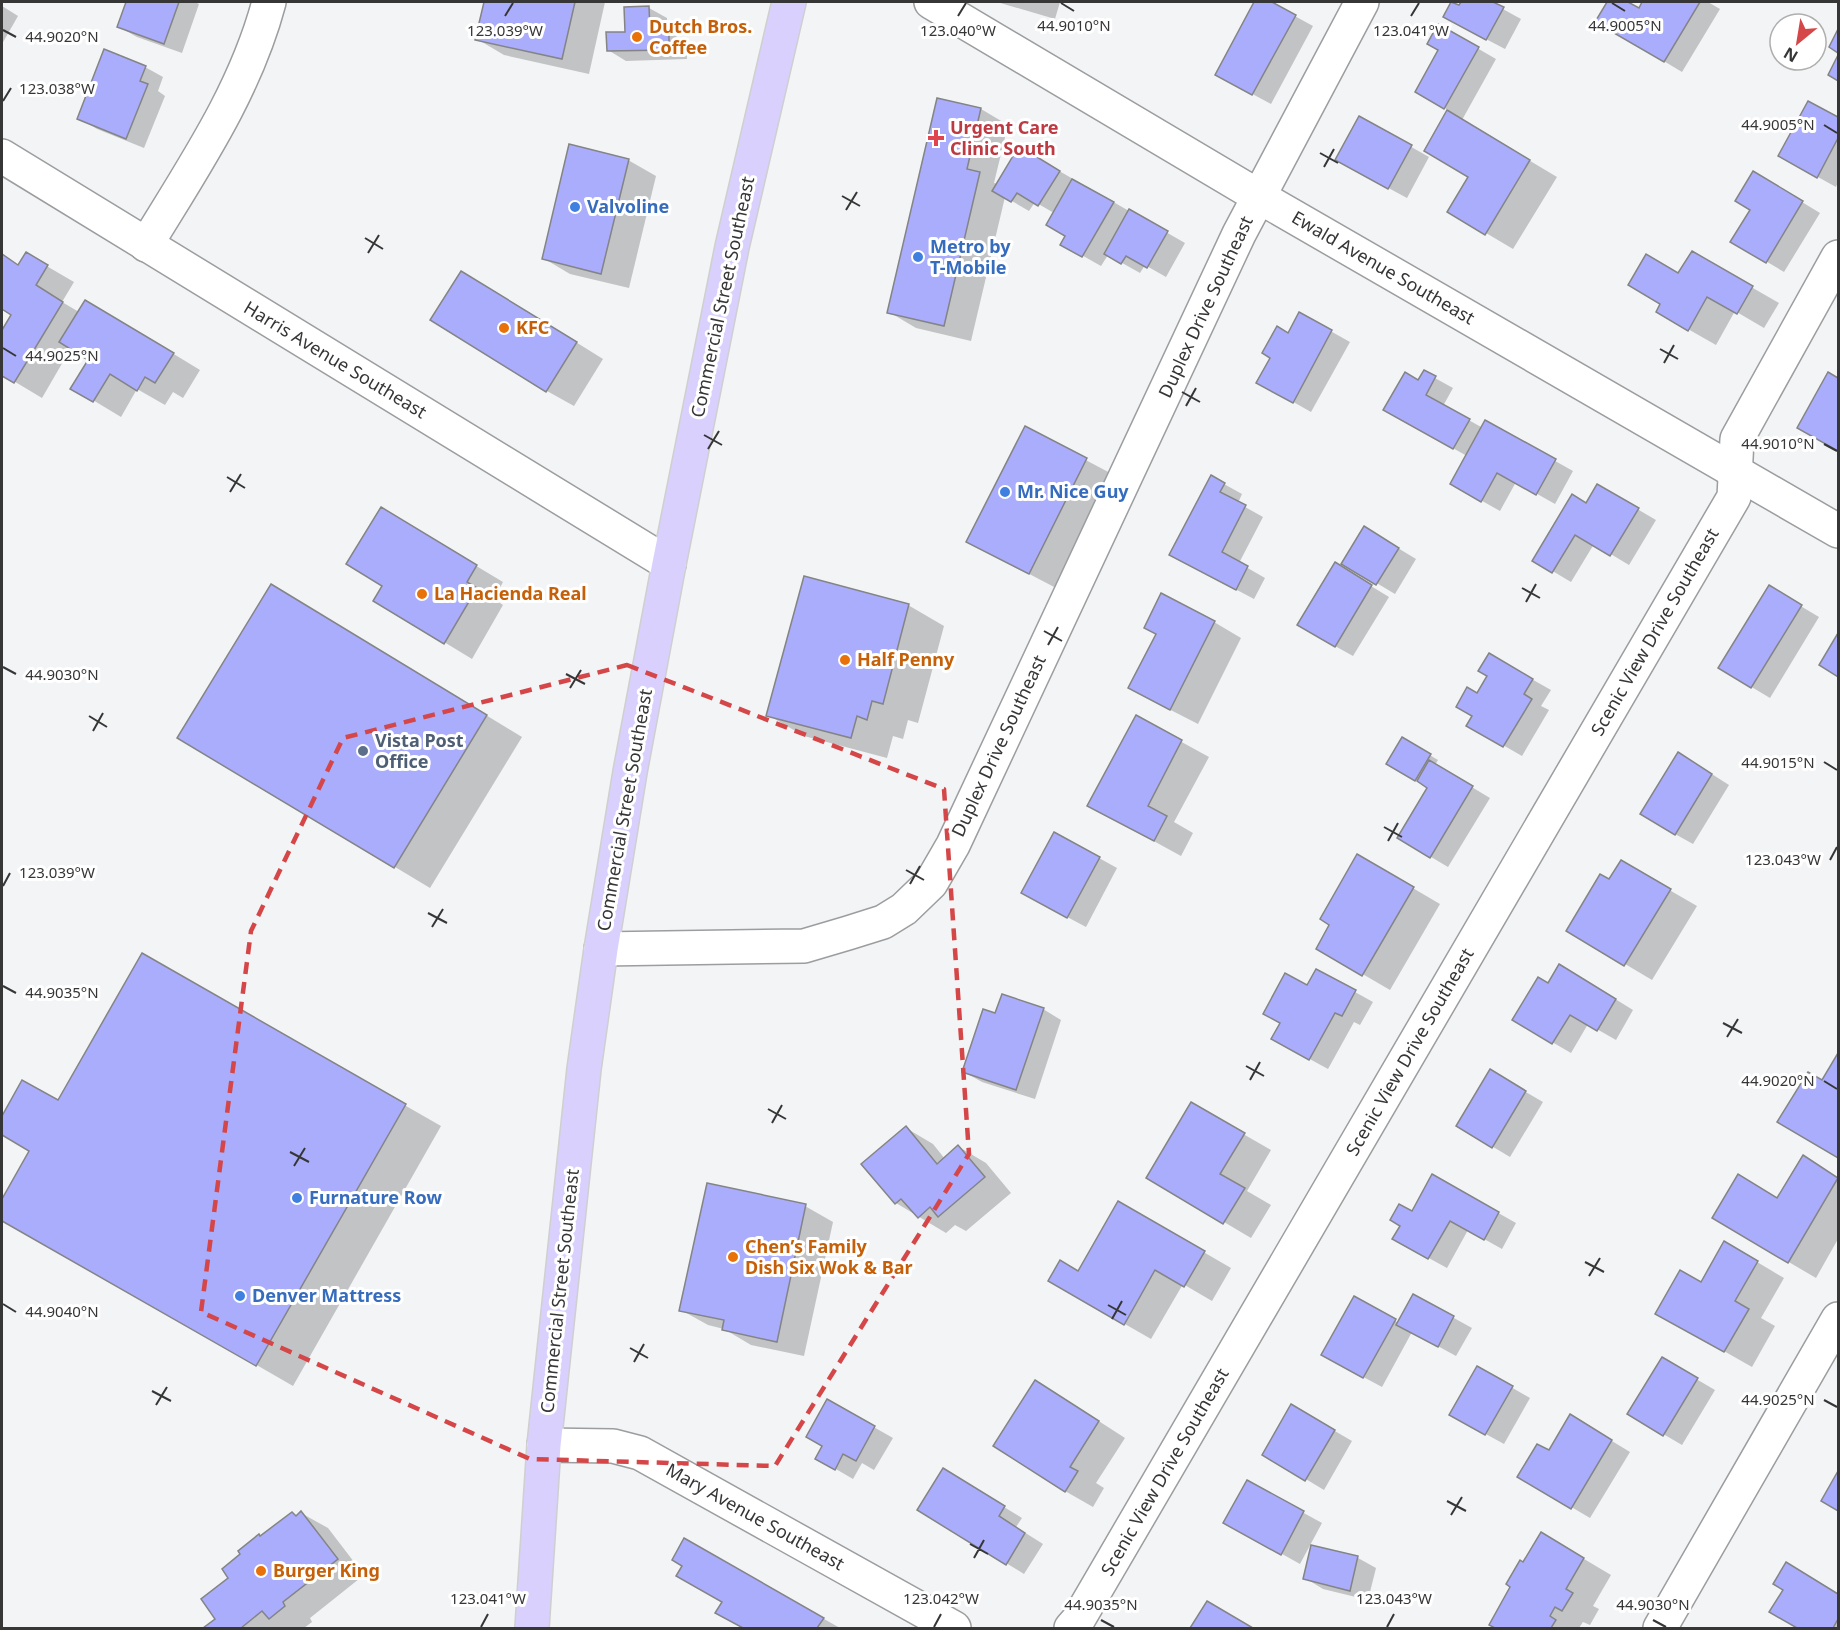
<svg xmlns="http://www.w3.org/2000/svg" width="1840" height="1630" font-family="'Noto Sans',sans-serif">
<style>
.shadow{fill:#0003}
.building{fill:#aaadfc;stroke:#848486;stroke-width:1.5}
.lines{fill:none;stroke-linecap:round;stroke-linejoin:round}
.street-casing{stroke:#9b9d9f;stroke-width:36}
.secondary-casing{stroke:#9b9d9f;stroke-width:36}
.primary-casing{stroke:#cfcfcf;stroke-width:36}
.street{stroke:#fff;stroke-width:33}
.secondary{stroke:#fff;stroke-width:33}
.primary{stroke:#d9d0fe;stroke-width:33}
.marked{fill:none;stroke:#d54648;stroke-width:4.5;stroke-dasharray:12 8;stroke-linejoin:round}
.ticks{fill:none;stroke:#363637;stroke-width:2}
.food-dot{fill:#e8710a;stroke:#fff;stroke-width:2}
.health-dot{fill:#e0444e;stroke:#fff;stroke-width:2}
.shop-dot{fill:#3f7fe0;stroke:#fff;stroke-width:2}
.service-dot{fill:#5c6f8a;stroke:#fff;stroke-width:2}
.labels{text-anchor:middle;stroke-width:6;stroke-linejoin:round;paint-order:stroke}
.food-label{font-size:18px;font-weight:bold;fill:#c56008;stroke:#fff;text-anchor:start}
.health-label{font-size:18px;font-weight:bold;fill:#be3a42;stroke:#fff;text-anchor:start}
.shop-label{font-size:18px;font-weight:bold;fill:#366cbe;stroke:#fff;text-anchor:start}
.street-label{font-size:18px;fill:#363637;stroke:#fff}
.service-label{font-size:18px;font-weight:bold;fill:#4e5e75;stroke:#fff;text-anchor:start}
.ticks-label{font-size:15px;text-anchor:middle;fill:#363637;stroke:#fff;stroke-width:6;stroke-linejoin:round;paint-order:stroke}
</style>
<rect width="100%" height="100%" fill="#f2f4f5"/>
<!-- shadow -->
<g class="shadow">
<path d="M128,2H195L199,4L182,53L137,37L119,27Z"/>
<path d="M485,2H605L589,74L504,55L477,39Z"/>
<path d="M997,2H1060L1055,19Z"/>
<path d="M1256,2H1269L1313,26L1271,104L1217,75Z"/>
<path d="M1463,2H1490L1521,19L1505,49L1463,27L1460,7Z"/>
<path d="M1609,2H1626L1639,10L1644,2H1708L1720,9L1682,72L1597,21Z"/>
<path d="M2,6L18,16L2,44Z"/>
<path d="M649,8L667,18V31L686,42L687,59L626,61L608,50Z"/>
<path d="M1439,26L1496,59L1462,120L1557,177L1513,249L1449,211L1470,176L1426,150L1448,110L1417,92L1440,50Z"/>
<path d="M145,67L163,77L158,91L165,96L144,148L97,129L79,118Z"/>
<path d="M1809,103L1838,118V182L1836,187L1798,166Z"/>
<path d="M981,109L1008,125L994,183L998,184L1019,148L1185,243L1166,277L1145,265L1140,273L1108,255L1101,266L1062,244L1067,236L1054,213L1035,202L1029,211L1005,197L971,341L916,328L889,312Z"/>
<path d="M1360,118L1429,157L1407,198L1355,170Z"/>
<path d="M628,160L656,176L629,288L570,274L543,258Z"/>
<path d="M1754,173L1820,213L1784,272L1732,241L1752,209Z"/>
<path d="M1692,253L1779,303L1764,328L1735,311L1716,345L1658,312Z"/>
<path d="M26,254L74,282L62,302L79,312L113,317L200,370L183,398L173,392L165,405L137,389L121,417L73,388L90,359L71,348L42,398L2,374V333L13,314L2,307V256L19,266Z"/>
<path d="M489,288L603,359L574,406L547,391Z"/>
<path d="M1300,314L1350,342L1311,412L1258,382L1289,335Z"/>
<path d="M1424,372L1453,388L1443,406L1483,428L1486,422L1573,471L1555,504L1516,482L1500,511L1452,484L1467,456L1385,410L1419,382Z"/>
<path d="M1829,374L1838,380V450L1799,428Z"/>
<path d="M1025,428L1114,475L1056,588L968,542Z"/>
<path d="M1224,484L1242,494L1238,503L1263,517L1239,563L1265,578L1254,599L1171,555Z"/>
<path d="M1598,486L1656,520L1629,565L1594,544L1571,582L1534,560L1587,505Z"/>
<path d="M408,525L503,582L494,599L503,605L472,659L375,600L384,586Z"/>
<path d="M1383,539L1416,559L1395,594L1343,563Z"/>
<path d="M1353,575L1389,597L1353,656L1335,646Z"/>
<path d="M1769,587L1819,617L1770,698L1720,668Z"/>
<path d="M908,605L944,626L918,723L908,720L903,739L893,736L887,758L804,736L768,715Z"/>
<path d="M307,606L522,737L430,888L179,737Z"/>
<path d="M1214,622L1241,638L1198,724L1157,703Z"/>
<path d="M1838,636V675L1821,665Z"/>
<path d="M1489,655L1551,690L1541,706L1549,710L1522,756L1468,725L1489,676Z"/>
<path d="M1136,717L1209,757L1174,822L1193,833L1181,856L1117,821Z"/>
<path d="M1403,739L1438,760L1435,765L1490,798L1448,867L1399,838L1429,788L1388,763Z"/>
<path d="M1696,764L1729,785L1693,844L1675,834Z"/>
<path d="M1358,856L1440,904L1390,990L1318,948L1331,924Z"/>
<path d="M1099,858L1117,868L1086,927L1041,903Z"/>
<path d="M1621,862L1697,906L1652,980L1568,930L1610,881Z"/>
<path d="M142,955L441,1126L293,1386L2,1219V1202L31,1150L2,1133V1119L23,1082L59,1102Z"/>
<path d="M1578,976L1633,1010L1616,1040L1588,1024L1571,1053L1514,1020L1549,985Z"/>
<path d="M1307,987L1355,992L1373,1002L1360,1025L1354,1022L1328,1069L1273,1039Z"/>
<path d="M1043,1009L1061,1020L1035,1099L982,1082L964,1072L996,1015Z"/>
<path d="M1838,1056V1156L1779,1121L1823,1082Z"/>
<path d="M1490,1071L1543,1102L1510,1157L1458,1126Z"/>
<path d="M1191,1104L1271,1150L1247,1191L1271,1205L1251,1238L1148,1177Z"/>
<path d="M906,1128L933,1144L945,1159L959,1147L986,1163L1011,1193L966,1231L955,1225L946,1233L896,1203L863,1165Z"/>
<path d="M1803,1157L1838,1178V1239L1816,1278L1714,1218L1778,1199Z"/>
<path d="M1433,1176L1516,1223L1502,1249L1468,1230L1447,1268L1394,1239L1413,1213Z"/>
<path d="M1119,1203L1231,1268L1212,1301L1183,1284L1151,1339L1050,1281L1079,1273Z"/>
<path d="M805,1206L833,1222L804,1356L751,1345L724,1329L708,1325L681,1310Z"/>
<path d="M1725,1243L1784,1278L1761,1318L1775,1326L1752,1367L1685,1329L1702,1284Z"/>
<path d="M1414,1296L1472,1328L1456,1356L1412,1332L1382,1387L1341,1365L1354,1298L1399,1323Z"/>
<path d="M1662,1359L1715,1390L1682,1445L1629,1414Z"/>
<path d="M1478,1368L1530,1398L1504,1444L1451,1415Z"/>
<path d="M1063,1398L1125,1438L1096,1483L1104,1488L1093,1507L1065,1491Z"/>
<path d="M828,1401L893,1438L874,1470L862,1463L853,1479L817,1458L824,1445Z"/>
<path d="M1292,1406L1352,1441L1324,1490L1264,1454Z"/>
<path d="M1589,1427L1630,1452L1590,1518L1519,1476L1549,1452Z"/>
<path d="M961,1481L1022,1518L1016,1527L1043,1544L1024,1574L1006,1563Z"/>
<path d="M1247,1482L1322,1523L1300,1564L1225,1522Z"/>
<path d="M301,1513L328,1528L364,1575L310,1618L312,1622L304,1628H205L217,1619L230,1579L242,1554Z"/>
<path d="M1542,1534L1611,1575L1593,1606L1599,1609L1590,1625L1583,1622L1579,1628H1498L1491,1624Z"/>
<path d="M685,1540L840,1628H745L718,1612L724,1601L684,1565Z"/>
<path d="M1312,1547L1358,1558L1376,1568L1368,1600L1323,1589L1305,1578Z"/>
<path d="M1805,1574L1838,1595V1628H1800L1771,1611Z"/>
<path d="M1207,1603L1251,1628H1192Z"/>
</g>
<!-- building -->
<g class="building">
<path d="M126,2H179L164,44L117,27Z"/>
<path d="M484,2H575L562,59L475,40Z"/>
<path d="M1254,2H1272L1296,15L1252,95L1215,75Z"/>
<path d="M1451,2L1459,5L1461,2H1493L1504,7L1486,40L1443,17Z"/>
<path d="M1607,2H1628L1639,8L1642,2H1700L1664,62L1595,22Z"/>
<path d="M649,6L650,30H669V50L607,51L606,32H625L624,7Z"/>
<path d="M1438,24L1479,47L1444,109L1415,92L1438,50L1427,44Z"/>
<path d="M1838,29V53L1829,47Z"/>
<path d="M104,49L146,66L140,81L148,84L126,139L77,119Z"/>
<path d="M1838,55V81L1828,75Z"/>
<path d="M937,98L981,108L967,169L980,172L944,326L887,313Z"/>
<path d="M1808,101L1838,117V138L1817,178L1778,156Z"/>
<path d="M1447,110L1530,160L1485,235L1447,212L1468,177L1424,151Z"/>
<path d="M1359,116L1412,145L1388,189L1335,160Z"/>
<path d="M569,144L629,159L601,274L542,259Z"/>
<path d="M1019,146L1060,171L1038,206L1017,193L1011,202L992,191Z"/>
<path d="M1753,171L1803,201L1766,263L1730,242L1750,210L1735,201Z"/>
<path d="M1072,179L1114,202L1082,257L1060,245L1065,236L1046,225Z"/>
<path d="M1129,209L1168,231L1147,268L1126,256L1121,264L1104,254Z"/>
<path d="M1692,251L1753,286L1737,314L1707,297L1688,331L1656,312L1660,304L1628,285L1646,254L1678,273Z"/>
<path d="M26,252L48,265L36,285L63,302L14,383L2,376V330L11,315L2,309V254L18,265Z"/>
<path d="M461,271L577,342L546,392L430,320Z"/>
<path d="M85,300L174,353L155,383L145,377L137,391L110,374L93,402L70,389L88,360L59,342Z"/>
<path d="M1299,312L1332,330L1293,403L1256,383L1270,358L1262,353L1277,326L1288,333Z"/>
<path d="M1424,370L1436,376L1426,395L1470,419L1453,449L1383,410L1405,372L1418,380Z"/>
<path d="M1828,372L1838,378V451L1797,428Z"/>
<path d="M1485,420L1556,459L1536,495L1497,473L1481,502L1450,484Z"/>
<path d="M1025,426L1087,458L1029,574L966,542Z"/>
<path d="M1211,475L1225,483L1220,492L1246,505L1222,552L1248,566L1236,590L1169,555Z"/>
<path d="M1597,484L1639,508L1610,556L1575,535L1552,573L1532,561L1572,494L1586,503Z"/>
<path d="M381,507L477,565L467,582L477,588L444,644L373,601L382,586L346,564Z"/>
<path d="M1364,526L1399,548L1376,585L1341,564Z"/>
<path d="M1335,562L1372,585L1335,647L1297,625Z"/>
<path d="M804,576L909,604L883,704L872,701L867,720L857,716L851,738L766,716Z"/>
<path d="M271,584L487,715L394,868L177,738Z"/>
<path d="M1769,585L1802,605L1751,688L1718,668Z"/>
<path d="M1161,593L1215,621L1170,710L1128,688L1156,634L1144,628Z"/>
<path d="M1838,633V677L1819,665Z"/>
<path d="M1489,653L1533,679L1524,694L1532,699L1503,747L1466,726L1472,716L1456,707L1467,687L1477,693L1487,676L1478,671Z"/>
<path d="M1136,715L1182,740L1148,806L1167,816L1154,841L1087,806Z"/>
<path d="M1402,737L1431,754L1415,781L1386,764Z"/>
<path d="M1678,752L1712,774L1675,835L1640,814Z"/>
<path d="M1429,760L1473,786L1430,858L1397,838L1427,788L1417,781Z"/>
<path d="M1054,832L1100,857L1067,918L1021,893Z"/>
<path d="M1357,854L1414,887L1362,976L1316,949L1329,925L1320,919Z"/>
<path d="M1621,860L1671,889L1624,966L1566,931L1600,874L1609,879Z"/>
<path d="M142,953L406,1104L256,1366L2,1221V1199L29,1151L2,1135V1116L22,1080L58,1100Z"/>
<path d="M1559,964L1616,999L1597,1031L1570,1015L1552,1044L1512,1020L1538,977L1548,983Z"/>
<path d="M1316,969L1356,990L1342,1016L1335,1013L1309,1060L1271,1039L1280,1023L1263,1014L1285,973L1307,985Z"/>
<path d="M1002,994L1044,1008L1016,1090L962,1072L983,1009L995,1013Z"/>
<path d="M1838,1053V1158L1777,1122L1808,1072L1822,1080Z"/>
<path d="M1490,1069L1526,1091L1492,1148L1456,1126Z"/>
<path d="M1191,1102L1245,1133L1220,1174L1245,1188L1223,1224L1146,1178Z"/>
<path d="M906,1126L937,1164L958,1145L985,1177L938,1217L930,1207L918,1218L901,1199L895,1204L861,1164Z"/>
<path d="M1803,1155L1838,1178L1788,1263L1712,1218L1738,1174L1777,1198Z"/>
<path d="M1432,1174L1499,1212L1484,1240L1450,1221L1428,1259L1392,1239L1400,1226L1390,1220L1399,1204L1412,1211Z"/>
<path d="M707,1183L806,1204L777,1342L722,1330L724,1320L679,1311Z"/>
<path d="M1118,1201L1205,1251L1184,1287L1155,1270L1124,1325L1048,1281L1060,1260L1078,1271Z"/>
<path d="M1724,1241L1758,1261L1735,1301L1749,1309L1724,1352L1655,1314L1680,1270L1701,1282Z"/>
<path d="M1413,1294L1454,1316L1438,1347L1396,1325Z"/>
<path d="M1354,1296L1396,1319L1363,1378L1321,1355Z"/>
<path d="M1662,1357L1698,1378L1663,1436L1627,1414Z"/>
<path d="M1477,1366L1513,1386L1485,1435L1449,1415Z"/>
<path d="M1035,1380L1099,1421L1070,1467L1078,1471L1065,1492L993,1446Z"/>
<path d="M827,1399L875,1426L856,1461L843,1454L835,1470L815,1459L822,1446L806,1437Z"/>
<path d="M1291,1404L1335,1430L1305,1481L1262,1455Z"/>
<path d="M1570,1414L1612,1440L1571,1509L1517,1477L1537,1444L1549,1450Z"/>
<path d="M943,1468L1005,1506L999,1516L1025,1533L1006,1565L917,1510Z"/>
<path d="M1838,1471V1511L1821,1501Z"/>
<path d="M1247,1480L1304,1511L1281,1555L1223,1523Z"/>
<path d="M301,1511L338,1559L283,1602L285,1606L269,1619L262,1611L241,1628H203L215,1619L201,1599L228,1578L222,1569L240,1554L238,1551L259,1534L260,1536L292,1512L296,1516Z"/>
<path d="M1541,1532L1584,1558L1566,1589L1573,1593L1562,1611L1555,1607L1550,1616L1556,1620L1551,1628H1495L1489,1625L1510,1587L1506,1584L1520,1560L1523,1562Z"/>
<path d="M684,1538L824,1618L817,1628H743L715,1613L722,1602L676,1576L682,1566L672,1560Z"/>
<path d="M1311,1545L1358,1556L1350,1591L1303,1579Z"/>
<path d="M1786,1562L1838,1594V1619L1833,1628H1797L1769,1612L1783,1590L1773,1584Z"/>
<path d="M1207,1601L1253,1628H1190Z"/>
</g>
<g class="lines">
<!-- street casing -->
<g class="street-casing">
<g id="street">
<path d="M931,2L1258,196L1838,531"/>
<path d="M146,245C194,166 245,92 269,2"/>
<path d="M601,949L804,946L848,933L883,922L904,909L931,883L953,845L1239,234L1362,2"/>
<path d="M544,1445L613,1446L640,1453L954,1628"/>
<path d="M1071,1628L1078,1620L1734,497L1737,439L1838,257"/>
<path d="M1660,1628L1838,1319"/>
</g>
</g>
<!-- secondary casing -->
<g class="secondary-casing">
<path id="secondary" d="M2,156L669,564"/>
</g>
<!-- primary casing -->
<g class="primary-casing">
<path id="primary" d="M532,1628L544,1445L584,1069L601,949L630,772L669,564L732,247L789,2"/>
</g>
<!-- street -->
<use href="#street" class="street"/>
<!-- secondary -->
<use href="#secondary" class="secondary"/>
<!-- primary -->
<use href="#primary" class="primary"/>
</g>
<!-- marked area -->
<path class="marked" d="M627,665L944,789L969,1154L775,1466L530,1459L201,1312L251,931L343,738Z"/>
<!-- ticks -->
<path class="ticks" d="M1061,3L1074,11M1612,3L1625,11M505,16L513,3M958,16L966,3M1411,16L1419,3M3,30L16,37M3,101L11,88M1824,125L1837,133M1320,153L1338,163M1324,167L1334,149M842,196L860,206M846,210L857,192M365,238L383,249M368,253L379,235M3,348L16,356M1660,349L1678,359M1664,363L1674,345M1182,392L1200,402M1186,406L1196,388M704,435L722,445M1824,444L1837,451M708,449L719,431M227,477L245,488M230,492L241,474M1522,588L1540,598M1526,602L1536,584M1044,631L1062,641M1048,645L1058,627M3,667L16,674M566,674L585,684M570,688L581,670M89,716L107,727M93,731L103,713M1824,762L1837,770M1384,827L1402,837M1388,841L1398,823M1830,860L1837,847M906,870L924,880M910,884L920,866M3,886L10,873M428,913L447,923M432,927L443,909M3,986L16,993M1723,1023L1742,1033M1727,1037L1738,1019M1246,1066L1264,1076M1250,1080L1260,1062M1824,1081L1837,1089M768,1109L786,1119M772,1123L782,1105M290,1152L309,1162M294,1166L305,1148M1585,1262L1604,1272M1589,1276L1600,1258M3,1304L16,1312M1108,1305L1126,1315M1112,1319L1122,1301M630,1348L648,1358M634,1362L644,1344M152,1391L171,1401M1824,1400L1837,1407M156,1405L167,1387M1447,1501L1466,1511M1451,1515L1462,1497M970,1544L988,1554M974,1558L984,1540M1101,1620L1114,1627M1653,1620L1666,1627M481,1627L488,1614M934,1627L941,1614M1387,1627L1394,1614"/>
<!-- markers -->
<g class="food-dot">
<circle cx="637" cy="37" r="6"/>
<circle cx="504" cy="328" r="6"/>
<circle cx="422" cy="594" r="6"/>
<circle cx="845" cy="660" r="6"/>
<circle cx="733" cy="1257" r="6"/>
<circle cx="261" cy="1571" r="6"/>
</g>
<path class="health-dot" d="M933 129h6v6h6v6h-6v6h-6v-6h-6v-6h6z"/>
<g class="shop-dot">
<circle cx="575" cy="207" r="6"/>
<circle cx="918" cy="257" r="6"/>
<circle cx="1005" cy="492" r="6"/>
<circle cx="297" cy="1198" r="6"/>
<circle cx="240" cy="1296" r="6"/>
</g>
<circle class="service-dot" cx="363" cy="751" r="6"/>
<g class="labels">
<!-- food labels -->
<g class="food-label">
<text x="649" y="33">Dutch Bros.<tspan x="649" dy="21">Coffee</tspan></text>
<text x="516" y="334">KFC</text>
<text x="434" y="600">La Hacienda Real</text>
<text x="857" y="666">Half Penny</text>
<text x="745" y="1253">Chen’s Family<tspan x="745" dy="21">Dish Six Wok &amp; Bar</tspan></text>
<text x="273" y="1577">Burger King</text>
</g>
<!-- health labels -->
<g class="health-label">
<text x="950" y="134">Urgent Care<tspan x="950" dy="21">Clinic South</tspan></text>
</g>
<!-- shop labels -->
<g class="shop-label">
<text x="587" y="213">Valvoline</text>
<text x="930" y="253">Metro by<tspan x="930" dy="21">T-Mobile</tspan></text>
<text x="1017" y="498">Mr. Nice Guy</text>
<text x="309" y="1204">Furnature Row</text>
<text x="252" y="1302">Denver Mattress</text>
</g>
<!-- street labels -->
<g class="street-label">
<text transform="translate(1383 268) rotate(30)" y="6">Ewald Avenue Southeast</text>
<text transform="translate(723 297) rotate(-78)" y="6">Commercial Street Southeast</text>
<text transform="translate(1206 307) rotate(-65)" y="6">Duplex Drive Southeast</text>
<text transform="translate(335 360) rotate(31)" y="6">Harris Avenue Southeast</text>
<text transform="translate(1655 632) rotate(-60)" y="6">Scenic View Drive Southeast</text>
<text transform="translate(999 746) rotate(-65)" y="6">Duplex Drive Southeast</text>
<text transform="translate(625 810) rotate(-80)" y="6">Commercial Street Southeast</text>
<text transform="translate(1410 1052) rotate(-60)" y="6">Scenic View Drive Southeast</text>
<text transform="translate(560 1291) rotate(-84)" y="6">Commercial Street Southeast</text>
<text transform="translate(1165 1472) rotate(-60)" y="6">Scenic View Drive Southeast</text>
<text transform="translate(755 1517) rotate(29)" y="6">Mary Avenue Southeast</text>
</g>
<!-- service labels -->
<g class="service-label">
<text x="375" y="747">Vista Post<tspan x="375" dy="21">Office</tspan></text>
</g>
</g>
<g class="ticks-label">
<text x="1074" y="31">44.9010°N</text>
<text x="1625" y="31">44.9005°N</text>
<text x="505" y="36">123.039°W</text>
<text x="958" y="36">123.040°W</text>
<text x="1411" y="36">123.041°W</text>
<text x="62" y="42">44.9020°N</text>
<text x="57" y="94">123.038°W</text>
<text x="1778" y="130">44.9005°N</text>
<text x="62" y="361">44.9025°N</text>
<text x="1778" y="449">44.9010°N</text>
<text x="62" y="680">44.9030°N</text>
<text x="1778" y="768">44.9015°N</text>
<text x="1783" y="865">123.043°W</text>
<text x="57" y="878">123.039°W</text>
<text x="62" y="998">44.9035°N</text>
<text x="1778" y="1086">44.9020°N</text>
<text x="62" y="1317">44.9040°N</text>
<text x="1778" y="1405">44.9025°N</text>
<text x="488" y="1604">123.041°W</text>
<text x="941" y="1604">123.042°W</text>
<text x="1394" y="1604">123.043°W</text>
<text x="1101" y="1610">44.9035°N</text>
<text x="1653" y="1610">44.9030°N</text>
</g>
<!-- border -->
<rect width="1840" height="1630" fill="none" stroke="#363637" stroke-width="6"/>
<!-- north arrow -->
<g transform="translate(1798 42) rotate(210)"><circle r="28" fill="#ffffff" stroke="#afafaf" stroke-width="1.5"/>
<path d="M0-4.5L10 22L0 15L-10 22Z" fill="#d54648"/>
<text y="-9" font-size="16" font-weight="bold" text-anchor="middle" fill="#363637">N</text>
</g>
</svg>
